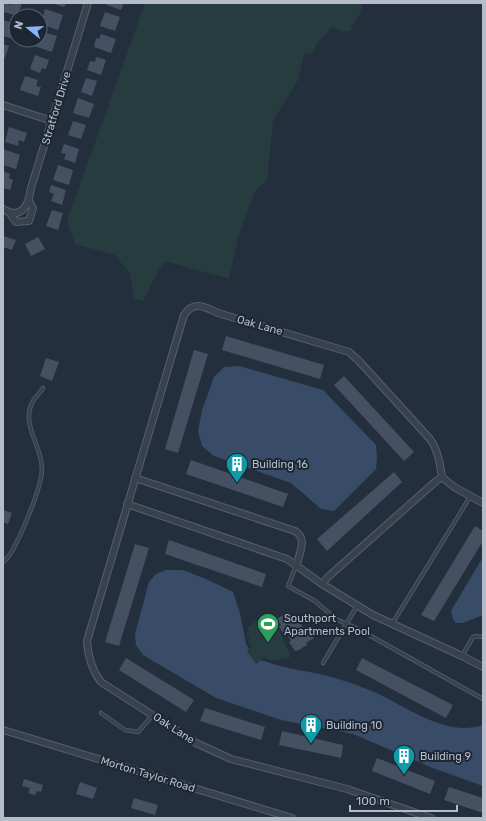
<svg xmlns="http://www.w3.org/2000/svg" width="486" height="821" font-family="Rubik,sans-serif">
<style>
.green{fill:#263c3f}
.water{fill:#394c67}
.building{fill:#455162}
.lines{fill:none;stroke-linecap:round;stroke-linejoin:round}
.lane-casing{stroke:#565f6c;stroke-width:4.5}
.street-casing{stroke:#565f6c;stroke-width:8}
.lane{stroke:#38414e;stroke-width:3}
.street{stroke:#38414e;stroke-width:6}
.labels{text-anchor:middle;stroke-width:4;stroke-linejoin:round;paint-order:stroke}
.street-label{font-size:11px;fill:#b4bcc9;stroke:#1d2633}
.poi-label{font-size:11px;fill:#b4bcc9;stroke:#1d2633;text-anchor:start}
</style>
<rect width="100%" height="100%" fill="#242f3e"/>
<!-- green -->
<g class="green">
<path d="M145,3H364L360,13L350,31H341L332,27L317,43L313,53L304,54L297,82L273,121L267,180L255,191L238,238L229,279L165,261L160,268L143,301L134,298L130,274L115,255L75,244L67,221Z"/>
<path d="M256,621L258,624C267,622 271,629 279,630L291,657L272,661L264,657L256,664L247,651L252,647L248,641L250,638L246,634L249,632L247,628Z"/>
</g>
<!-- water -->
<g class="water">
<path d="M239,366L323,390L376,445L377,458L376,469L334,511L321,509L291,483L214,456L202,446L198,431L202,410L214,377L224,367Z"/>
<path d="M483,557V615L463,623H456L453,619L451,611Z"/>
<path d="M166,570H183L206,579L233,592L240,613L246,644L249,649L247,651L256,664L261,660C286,670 313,671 338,679C352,683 367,689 381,695C411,710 448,737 483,725V786L433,768L353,734L281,720L216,698L143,655L136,645L135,634L149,582L156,574Z"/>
</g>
<!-- building -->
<g class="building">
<path d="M5,3L10,5L11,3H22L18,16L3,12Z"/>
<path d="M51,3H66L64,7Z"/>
<path d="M107,3H124L121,10L107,5Z"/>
<path d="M45,9L63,15L58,30L41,24Z"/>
<path d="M105,12L120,17L115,31L100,26Z"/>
<path d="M3,20L16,24V30L13,39L3,36Z"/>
<path d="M40,31L57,36L52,52L34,46L36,40H40Z"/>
<path d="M101,34L116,39L111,53L94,47L96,38L99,39Z"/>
<path d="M3,44L9,46L3,63Z"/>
<path d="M35,55L49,60L46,69L42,68L40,73L30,69Z"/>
<path d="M96,57L106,60L101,75L87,70L90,61L95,62Z"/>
<path d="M25,76L38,80L36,86L41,87L38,96L20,90Z"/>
<path d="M86,78L97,81L92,96L81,92Z"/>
<path d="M78,98L94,104L89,118L73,113Z"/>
<path d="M73,121L86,125L81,139L68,135Z"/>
<path d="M9,127L27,133L24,142L19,140L18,146L5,142Z"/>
<path d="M64,144L79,149L75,163L64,159L66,154L61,153Z"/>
<path d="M3,149L20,155L16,169L3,165Z"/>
<path d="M58,165L73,170L69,185L53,180Z"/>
<path d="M3,171L10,174L9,178L13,180L10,190L3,188Z"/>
<path d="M51,185L66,190L62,205L51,201L54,194L49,192Z"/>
<path d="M52,210L63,213L58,230L46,226Z"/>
<path d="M3,236L16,240L12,250L3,247Z"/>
<path d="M38,237L45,249L31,256L25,244Z"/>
<path d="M226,336L324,365L320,379L222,350Z"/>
<path d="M194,350L208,354L178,453L165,449Z"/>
<path d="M46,358L59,362L52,381L40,376Z"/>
<path d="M344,376L414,452L404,461L334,385Z"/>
<path d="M191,460L288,494L283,507L186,474Z"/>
<path d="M394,472L402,482L327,551L317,539Z"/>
<path d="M3,510L12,513L8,524L3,522Z"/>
<path d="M475,526L483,531V541L434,621L421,615Z"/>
<path d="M169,540L266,574L262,587L165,554Z"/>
<path d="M135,544L149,548L119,646L105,642Z"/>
<path d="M288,611L293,617L296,615L301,620L299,621L307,634L310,632L314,638L306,643L307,645L297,651L296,650L295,651L289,642L291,641L287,634L285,637L279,626L281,625L277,619Z"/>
<path d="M126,658L194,700L186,712L119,670Z"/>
<path d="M362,658L453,705L446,718L356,670Z"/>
<path d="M205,708L265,727L261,740L200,721Z"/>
<path d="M282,731L343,745L341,758L279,745Z"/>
<path d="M377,758L435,781L430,794L372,771Z"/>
<path d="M24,779L43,785L41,792L37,791L35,795L28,793L30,788L22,786Z"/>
<path d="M80,782L97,788L93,799L76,794Z"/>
<path d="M449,787L483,798V813L444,800Z"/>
<path d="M134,798L158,805L155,815L131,808Z"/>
</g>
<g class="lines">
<!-- lane casing -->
<g class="lane-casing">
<g id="lane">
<path d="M3,562C6,559 9,557 11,553C21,536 41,489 42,470C43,447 21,426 32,403C34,398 40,393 43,388"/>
<path d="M296,566L288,586L315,601L336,619L360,630L483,699"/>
<path d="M392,624L470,497"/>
<path d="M462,656L473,637L476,636L483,637"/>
<path d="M323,663L357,606"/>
<path d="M101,713L125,730L138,732L153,715"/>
</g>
</g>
<!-- street casing -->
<g class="street-casing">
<g id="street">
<path d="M3,105L52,121"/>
<path d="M3,209C22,221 29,204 31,188L88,3"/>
<path d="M9,212L16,222L29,221L33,208L29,201"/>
<path d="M135,478L295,531C308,539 299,552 297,565"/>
<path d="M127,504L287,559L322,584L373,615L462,656L483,667"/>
<path d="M322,584L328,577L435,482L442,477"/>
<path d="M3,730L292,818"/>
<path d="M431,818L347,789L231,759L196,743L101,682C91,669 88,656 87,641L184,315C194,300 205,307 218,313L349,352L359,361L430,439C438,450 440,464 442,477L454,487L483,503"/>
</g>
</g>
<!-- lane -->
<use href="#lane" class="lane"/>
<!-- street -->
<use href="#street" class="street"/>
</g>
<!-- icons -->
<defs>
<g id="building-pin" transform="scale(1.15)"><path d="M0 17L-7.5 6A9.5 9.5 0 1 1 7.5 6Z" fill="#0f9aa8" stroke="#1d2633"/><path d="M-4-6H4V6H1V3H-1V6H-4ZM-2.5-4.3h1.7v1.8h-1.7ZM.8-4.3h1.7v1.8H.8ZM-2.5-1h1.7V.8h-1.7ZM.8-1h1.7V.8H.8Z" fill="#fff"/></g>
<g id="stadium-pin" transform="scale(1.15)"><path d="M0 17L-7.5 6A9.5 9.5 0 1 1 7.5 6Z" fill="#2e9e5b" stroke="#1d2633"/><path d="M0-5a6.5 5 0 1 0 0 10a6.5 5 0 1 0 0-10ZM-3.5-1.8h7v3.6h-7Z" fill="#fff"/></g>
</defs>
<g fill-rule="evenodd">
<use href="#building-pin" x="237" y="464"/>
<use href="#stadium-pin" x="268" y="624"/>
<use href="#building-pin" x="311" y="725"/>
<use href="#building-pin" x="404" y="756"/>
</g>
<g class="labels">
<!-- street labels -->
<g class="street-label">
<text transform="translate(56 108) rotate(-73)" y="4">Stratford Drive</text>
<text transform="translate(260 325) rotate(16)" y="4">Oak Lane</text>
<text transform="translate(174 728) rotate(33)" y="4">Oak Lane</text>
<text transform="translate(148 774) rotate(17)" y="4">Morton Taylor Road</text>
</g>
<!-- poi labels -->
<g class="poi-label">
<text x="252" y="468">Building 16</text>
<text x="284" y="622">Southport<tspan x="284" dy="13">Apartments Pool</tspan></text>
<text x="326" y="729">Building 10</text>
<text x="420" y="760">Building 9</text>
</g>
</g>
<!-- border -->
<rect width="486" height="821" fill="none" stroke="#b4bcc9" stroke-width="8"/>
<!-- north arrow -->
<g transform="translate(28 28) rotate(288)"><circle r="19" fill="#1d2633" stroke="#59626f"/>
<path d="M0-3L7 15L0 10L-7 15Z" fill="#8ab4f8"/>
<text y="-6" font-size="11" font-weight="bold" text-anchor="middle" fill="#b4bcc9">N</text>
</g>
<!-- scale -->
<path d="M350 805v6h107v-6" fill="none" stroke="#b4bcc9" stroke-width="2"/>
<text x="356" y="805" font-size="12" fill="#b4bcc9" stroke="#1d2633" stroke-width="3" paint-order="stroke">100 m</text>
</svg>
